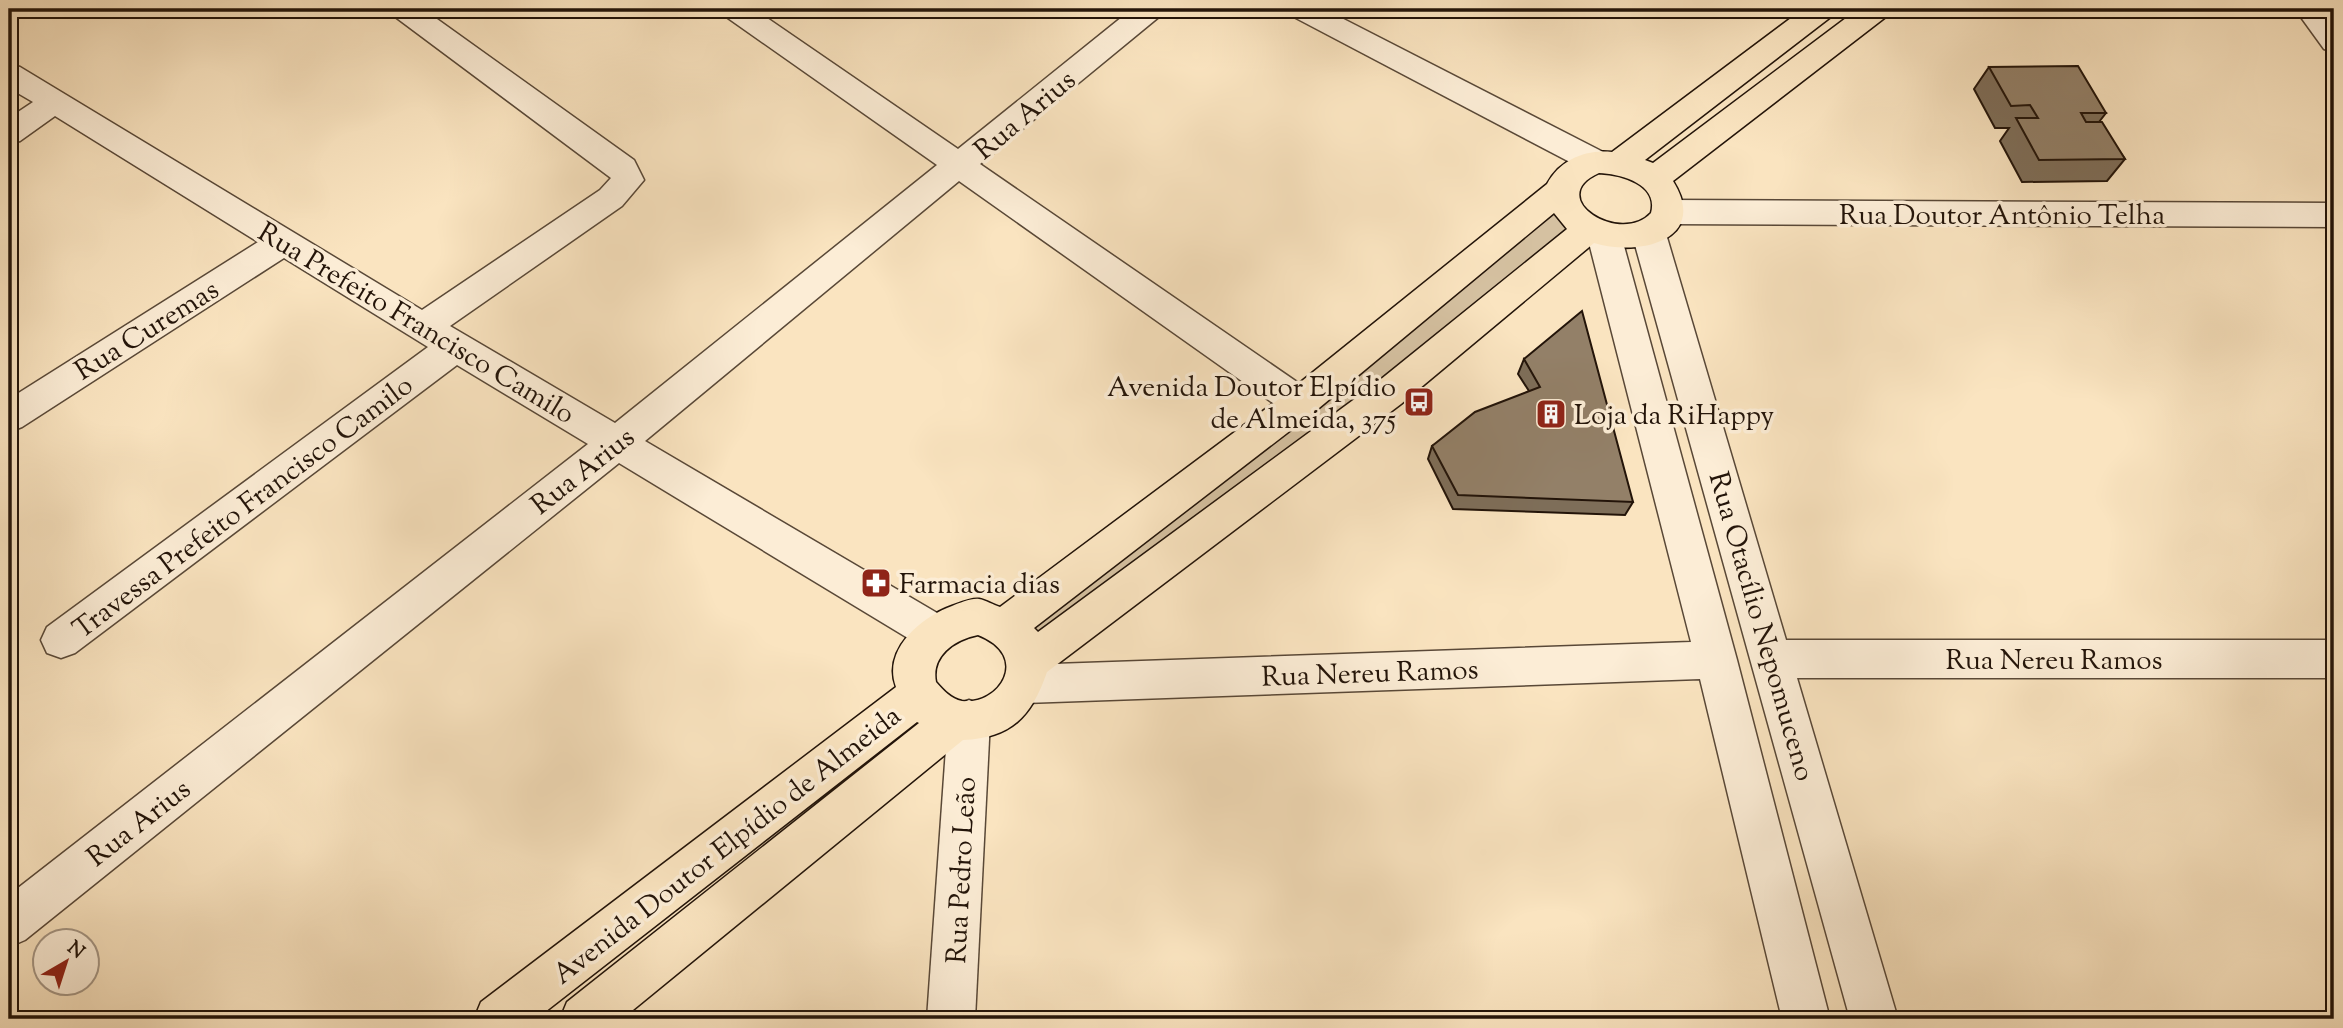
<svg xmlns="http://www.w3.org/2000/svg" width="2343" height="1028" font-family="'Sorts Mill Goudy',serif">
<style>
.green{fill:#d5c1a1;stroke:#7c6a55;stroke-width:2}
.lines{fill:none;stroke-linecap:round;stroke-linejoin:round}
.minor-casing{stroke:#594837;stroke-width:3}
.major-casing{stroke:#231409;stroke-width:3}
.minor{fill:#fcedd6;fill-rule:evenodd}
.major{fill:#fae4c0;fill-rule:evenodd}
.wall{fill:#7e6e59;stroke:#231409;stroke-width:2}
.building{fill:#938068;stroke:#231409;stroke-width:2}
.labels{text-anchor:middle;stroke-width:7;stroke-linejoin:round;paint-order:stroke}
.street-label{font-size:28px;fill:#231409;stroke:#fcedd6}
.poi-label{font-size:28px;fill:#231409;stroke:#fcedd6;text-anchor:start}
</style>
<rect width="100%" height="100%" fill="#fae4c0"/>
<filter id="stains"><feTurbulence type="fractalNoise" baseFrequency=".00286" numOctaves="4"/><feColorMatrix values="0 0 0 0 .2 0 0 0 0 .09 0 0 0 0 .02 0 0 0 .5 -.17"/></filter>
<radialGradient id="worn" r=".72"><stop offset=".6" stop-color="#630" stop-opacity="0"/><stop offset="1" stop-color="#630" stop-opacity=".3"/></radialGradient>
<!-- green -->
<path class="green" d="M1552,209L1575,229L1152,561L1036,646L1020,622Z"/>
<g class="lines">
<!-- minor casing -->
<g class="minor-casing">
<g id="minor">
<path d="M390,9H423L634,160L644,180L622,206L450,326L615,423L937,165L725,16L721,9H754L958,149L1132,9H1164L1160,16L980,164L1313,393L1318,403L1313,413L1300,418L1287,413L959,181L645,441L949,620L955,633L949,646L935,651L921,646L619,463L25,940L9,947V895L588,444L457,365L75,653L61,658L47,653L41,640L47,627L428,347L284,258L22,427L9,432V399L258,242L55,116L20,141L9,144V118L33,102L9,88V64L20,67L422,310L600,190L611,178L394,16Z"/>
<path d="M1288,9H1324L1607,154L1612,162L1607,170L1596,173L1585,170L1292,16Z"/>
<path d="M2295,9H2324L2334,22V52L2324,49Z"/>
<path d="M1669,200L2334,203V227L1669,224L1657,220L1653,212L1657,204Z"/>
<path d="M1649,222L1661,225L1666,234L1786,640H2334V678H1797L1898,1019H1850L1632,234L1637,225Z"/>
<path d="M1604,223L1616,226L1621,235L1737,660L1830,1019H1782L1700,679L1025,703L1010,698L1004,684L1010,670L1025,665L1691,642L1587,235L1592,226Z"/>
<path d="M969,700L984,706L990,720L975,1019H927L948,720L954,706Z"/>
</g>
</g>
<!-- major casing -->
<g class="major-casing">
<path id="major" d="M1803,9H1836L1832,16L1645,160L1653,163L1858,9H1891L1887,16L1673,181C1710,240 1639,257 1594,243L1401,404L1047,672C1032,716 1011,738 963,740L622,1019H560L567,1002L919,723L917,722L536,1019H474L481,1002L896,687C882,650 921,617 952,606C960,603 971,598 979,599C986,600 993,605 1000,607L1287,393L1547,184C1560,160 1585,149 1612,152ZM1599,173C1621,174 1659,184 1651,213C1621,246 1543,198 1599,173ZM1554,213L1567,229L1375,384L1038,632L1034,628L1313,413ZM978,635C1032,656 999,706 962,701C951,699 943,690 936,682C931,656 954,640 978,635Z"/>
</g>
<!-- minor -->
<use href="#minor" class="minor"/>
<!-- major -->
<use href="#major" class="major"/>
</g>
<!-- wall -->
<g class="wall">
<path d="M1989,67L2106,113L2099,122L2125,159L2107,181L2022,182L2000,141L2009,128H1995L1974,89Z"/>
<path d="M1524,359L1633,502L1625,515L1453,509L1428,459L1432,446L1529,391L1518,374Z"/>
</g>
<!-- building -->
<g class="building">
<path d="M2078,66L2106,113H2081L2086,122H2102L2125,159L2039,160L2016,118H2038L2030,105L2011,106L1989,67Z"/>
<path d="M1582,311L1633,502L1458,495L1432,446L1475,412L1540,387L1524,359Z"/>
</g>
<!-- icons -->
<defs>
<g id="bus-square" transform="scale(1.575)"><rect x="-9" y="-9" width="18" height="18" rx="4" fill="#8f2418" stroke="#fcedd6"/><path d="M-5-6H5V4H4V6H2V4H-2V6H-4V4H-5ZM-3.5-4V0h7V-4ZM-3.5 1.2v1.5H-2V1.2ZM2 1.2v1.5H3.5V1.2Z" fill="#fff"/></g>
<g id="building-square" transform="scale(1.575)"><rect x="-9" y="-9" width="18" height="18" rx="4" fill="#8f2418" stroke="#fcedd6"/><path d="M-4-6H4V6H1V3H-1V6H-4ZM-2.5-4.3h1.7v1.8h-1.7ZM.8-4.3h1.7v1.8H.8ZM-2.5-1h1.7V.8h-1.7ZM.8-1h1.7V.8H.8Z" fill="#fff"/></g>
<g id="pharmacy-square" transform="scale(1.575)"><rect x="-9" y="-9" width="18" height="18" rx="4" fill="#8f2418" stroke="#fcedd6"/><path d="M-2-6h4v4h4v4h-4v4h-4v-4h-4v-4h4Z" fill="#fff"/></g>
</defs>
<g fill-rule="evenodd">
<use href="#bus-square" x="1419" y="402"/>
<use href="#building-square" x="1551" y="414"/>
<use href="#pharmacy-square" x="876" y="583"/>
</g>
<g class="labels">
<!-- street labels -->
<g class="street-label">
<text transform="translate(1024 114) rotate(-40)" y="10">Rua Arius</text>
<text x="2002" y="224">Rua Doutor Antônio Telha</text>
<text transform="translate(417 322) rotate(31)" y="10">Rua Prefeito Francisco Camilo</text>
<text transform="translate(146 329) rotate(-32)" y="10">Rua Curemas</text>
<text transform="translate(582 470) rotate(-38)" y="10">Rua Arius</text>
<text transform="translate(242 506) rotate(-37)" y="10">Travessa Prefeito Francisco Camilo</text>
<text transform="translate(1763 626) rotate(74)" y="10">Rua Otacílio Nepomuceno</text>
<text x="2054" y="669">Rua Nereu Ramos</text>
<text transform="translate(1370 672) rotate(-2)" y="10">Rua Nereu Ramos</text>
<text transform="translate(138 822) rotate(-38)" y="10">Rua Arius</text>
<text transform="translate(726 844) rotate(-38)" y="10">Avenida Doutor Elpídio de Almeida</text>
<text transform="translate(960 870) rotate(-87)" y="10">Rua Pedro Leão</text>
</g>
<!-- poi labels -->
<g class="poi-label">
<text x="1396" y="396" text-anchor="end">Avenida Doutor Elpídio<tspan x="1396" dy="32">de Almeida, 375</tspan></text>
<text x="1574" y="424">Loja da RiHappy</text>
<text x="899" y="593">Farmacia dias</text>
</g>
</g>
<!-- margin -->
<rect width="2343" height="1028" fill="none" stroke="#fae4c0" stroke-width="35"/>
<rect x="10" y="10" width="2322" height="1007" fill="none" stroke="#231409" stroke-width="3.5"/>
<rect x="18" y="18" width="2308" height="993" fill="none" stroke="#231409" stroke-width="2"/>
<!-- north arrow -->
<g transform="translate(66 962) rotate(39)"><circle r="33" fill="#fcedd6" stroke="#a59684" stroke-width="2"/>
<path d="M0-5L12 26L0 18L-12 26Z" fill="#8f2418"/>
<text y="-10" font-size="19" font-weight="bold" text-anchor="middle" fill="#231409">N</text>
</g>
<rect width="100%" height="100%" filter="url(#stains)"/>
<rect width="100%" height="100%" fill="url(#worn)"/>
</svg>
